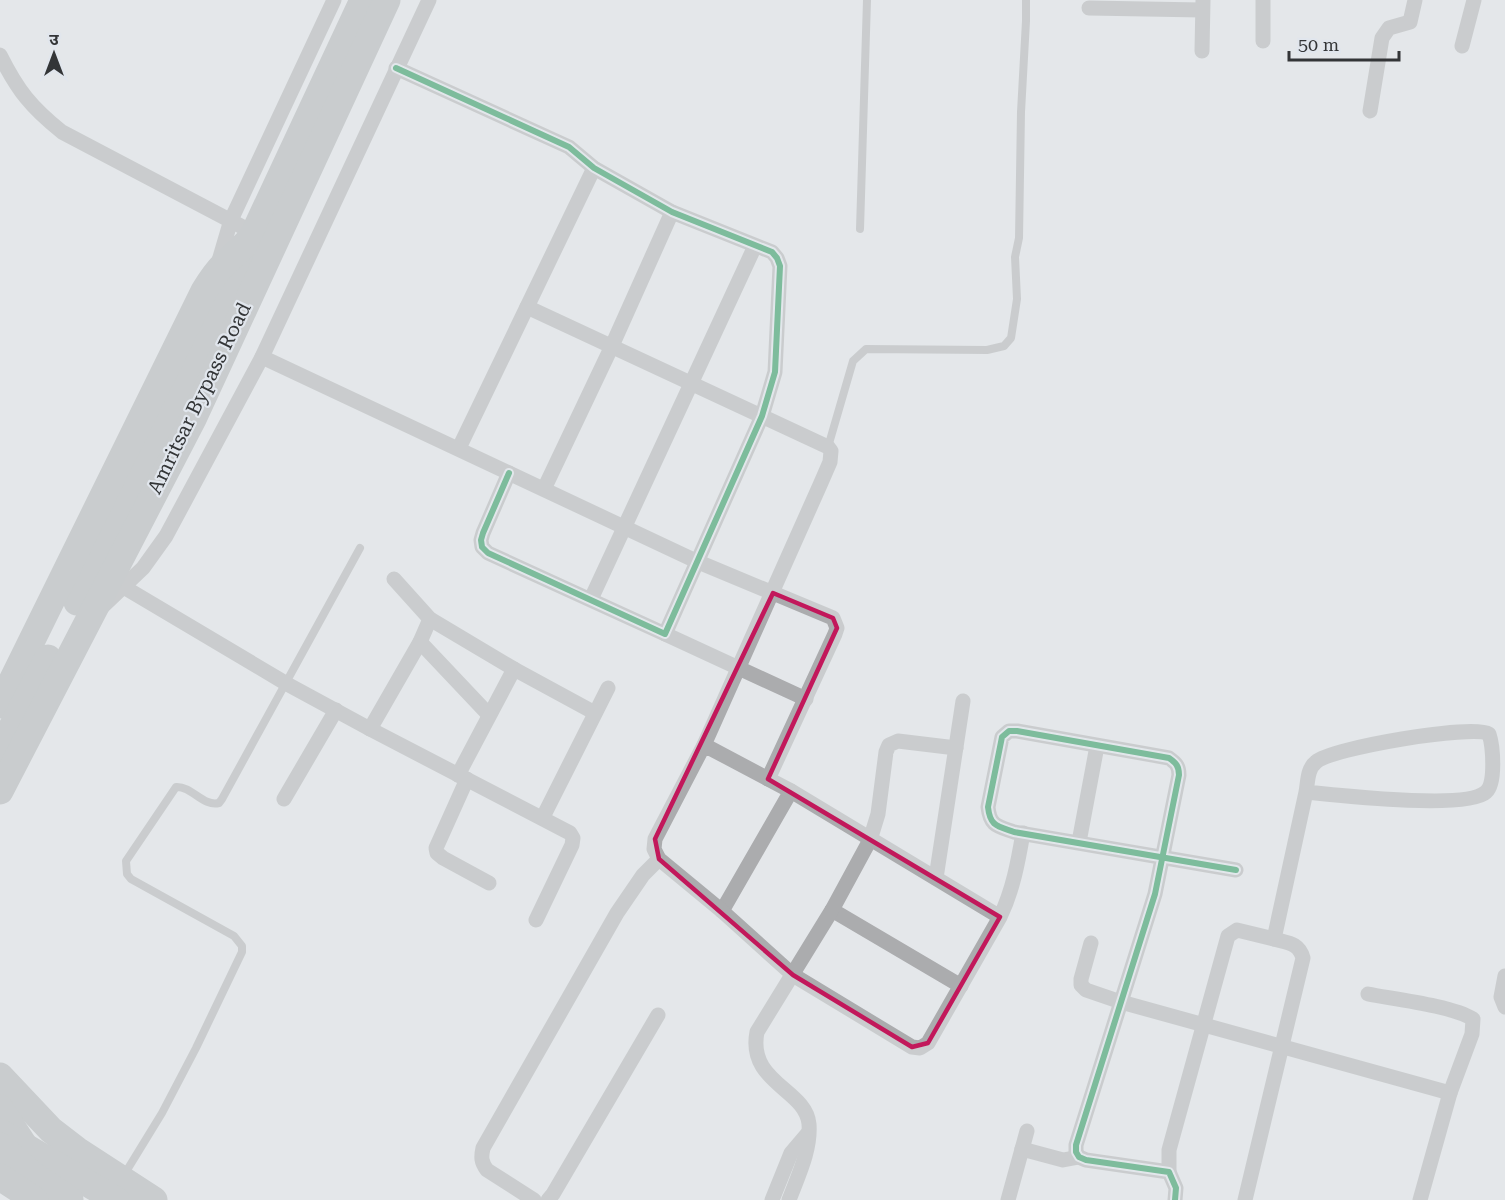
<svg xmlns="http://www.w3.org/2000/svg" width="1505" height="1200" font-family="'Roboto Serif','Noto Sans Devanagari',serif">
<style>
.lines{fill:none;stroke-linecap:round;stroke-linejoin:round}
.lane{stroke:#abacae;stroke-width:8}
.street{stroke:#abacae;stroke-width:15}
.highway{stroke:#a8abad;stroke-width:27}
.cycleway-casing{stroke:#e1e6ed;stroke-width:10}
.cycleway{stroke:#00873e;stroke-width:6}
.marked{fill:none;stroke:#c2185b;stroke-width:4.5;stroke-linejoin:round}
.labels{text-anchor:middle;stroke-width:4.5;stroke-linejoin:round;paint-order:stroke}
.street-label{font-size:20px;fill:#333537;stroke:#e1e6ed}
</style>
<rect width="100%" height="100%" fill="#e4e7ea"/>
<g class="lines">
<!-- lane -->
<g class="lane">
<path d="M860,229L867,0"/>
<path d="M828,447L853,361L866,349L987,350L1004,346L1011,338L1017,299L1015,257L1019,238L1021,112L1026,21V0"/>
<path d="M124,1175L162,1113L196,1048L242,952V946L234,936L131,879L127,874L126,861L176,787C192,786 203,807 219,803L222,799L360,548"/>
</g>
<!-- street -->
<g class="street">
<path d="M1263,0V41"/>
<path d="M1089,8L1202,10"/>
<path d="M1462,46L1474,0"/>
<path d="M1202,51L1203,0"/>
<path d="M0,55C18,91 31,107 62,132L254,233"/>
<path d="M396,68L569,147L594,168L672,212L772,252L777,258L780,266L775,372L762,416L665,634L488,553L482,547L481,540L483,533L509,473"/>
<path d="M1370,111L1382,38L1389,28L1410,22L1415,0"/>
<path d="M218,264L231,220L334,0"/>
<path d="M527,307L828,447L831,451L830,462L820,485L704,745"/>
<path d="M262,357L696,561L833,618L837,628L835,634L768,779"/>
<path d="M459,448L594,168"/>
<path d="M544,489L611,348L672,212"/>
<path d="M394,579L430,619L514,669L595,713"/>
<path d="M117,583L287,684L370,729L570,833L573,838L572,845L536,920"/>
<path d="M591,599L755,246"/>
<path d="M102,607L143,568L166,536L262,357L429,0"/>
<path d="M665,634L806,699"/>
<path d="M420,642L489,715"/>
<path d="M370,729L420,642L430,619"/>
<path d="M458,775L514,669"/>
<path d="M467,779L436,848L437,853L443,858L489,883"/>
<path d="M284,799L336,710"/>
<path d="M543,817L608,688"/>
<path d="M1079,842L1097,746"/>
<path d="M936,878L963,701"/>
<path d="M832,910L961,986"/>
<path d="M722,911L791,791"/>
<path d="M1000,917L791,791L704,745L655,839L654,849L659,859L722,911L793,975L912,1047L920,1048L928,1043L1000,917C1013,890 1018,862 1023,833"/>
<path d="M1091,943L1081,979V985L1086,990L1121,1002L1450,1093L1420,1200"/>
<path d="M1505,976L1501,997L1505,1007"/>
<path d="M1368,994C1394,999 1453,1006 1473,1019L1472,1034L1450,1093"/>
<path d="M1022,1149L1063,1160L1079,1157"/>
<path d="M1169,1172V1150L1228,936L1237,930L1274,939"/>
<path d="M534,1200L487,1170C481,1162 481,1157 483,1148L617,913L643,875L659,859"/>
<path d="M548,1200L553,1194L658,1015"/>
<path d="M772,1200L791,1153L808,1133"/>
<path d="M789,1200C798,1176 811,1150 809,1124C806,1089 747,1083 757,1032L832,910L870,840L878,814L886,752L889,745L898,741L956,748"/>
<path d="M1008,1200L1027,1131"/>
<path d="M1175,1200L1176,1188L1169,1172L1086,1160L1079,1157L1076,1152V1145L1155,894L1179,775C1179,766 1176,763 1169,758L1017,731H1009L1002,737L988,807C990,826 997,826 1014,832L1236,870"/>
<path d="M1245,1200L1303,958C1299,943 1288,943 1274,939L1306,792C1336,795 1467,810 1486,792C1496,783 1493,746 1489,734C1473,724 1331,748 1316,762C1307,769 1308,782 1306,792"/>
</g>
<!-- highway -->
<g class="highway">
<path d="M77,602L167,418L242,258"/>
<path d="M0,705L204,291C210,281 216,272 224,264C234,253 247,246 254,233L363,0"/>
<path d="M0,750L48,658"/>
<path d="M0,791L193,419L387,0"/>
<path d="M0,1076L51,1130L77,1150L154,1200"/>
<path d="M0,1108L24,1145"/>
<path d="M0,1132L116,1200"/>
<path d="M0,1146L33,1175L70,1200"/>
<path d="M0,1177L35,1200"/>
</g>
<!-- cycleway casing -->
<g class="cycleway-casing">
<g id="cycleway">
<path d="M396,68L569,147L594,168L672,212L772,252L777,258L780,266L775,372L762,416L665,634L488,553L482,547L481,540L483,533L509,473"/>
<path d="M1175,1200L1176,1188L1169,1172L1086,1160L1079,1157L1076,1152V1145L1155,894L1179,775C1179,766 1176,763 1169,758L1017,731H1009L1002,737L988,807C990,826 997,826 1014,832L1236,870"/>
</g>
</g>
<!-- cycleway -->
<use href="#cycleway" class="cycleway"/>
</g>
<!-- marked area -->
<path d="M0 0H1505V1200H0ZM773,593L833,618L837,628L768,779L1000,917L928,1043L912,1047L793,975L659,859L655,839Z" fill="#e4e7ea" fill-opacity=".55" fill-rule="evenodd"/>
<path class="marked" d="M773,593L833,618L837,628L768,779L1000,917L928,1043L912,1047L793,975L659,859L655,839Z"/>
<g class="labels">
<!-- street labels -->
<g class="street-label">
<text transform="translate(199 398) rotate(-64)" y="7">Amritsar Bypass Road</text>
</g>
</g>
<!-- north arrow -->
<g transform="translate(54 54)" stroke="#e1e6ed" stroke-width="4.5" paint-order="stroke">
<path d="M0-4.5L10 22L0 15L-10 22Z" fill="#333537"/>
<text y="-9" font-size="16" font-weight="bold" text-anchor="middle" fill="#333537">उ</text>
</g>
<!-- scale -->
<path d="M1289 51v9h110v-9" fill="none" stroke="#333537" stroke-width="3"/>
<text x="1298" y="51" font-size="18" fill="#333537" stroke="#e1e6ed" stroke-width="4.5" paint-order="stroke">50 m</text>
</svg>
